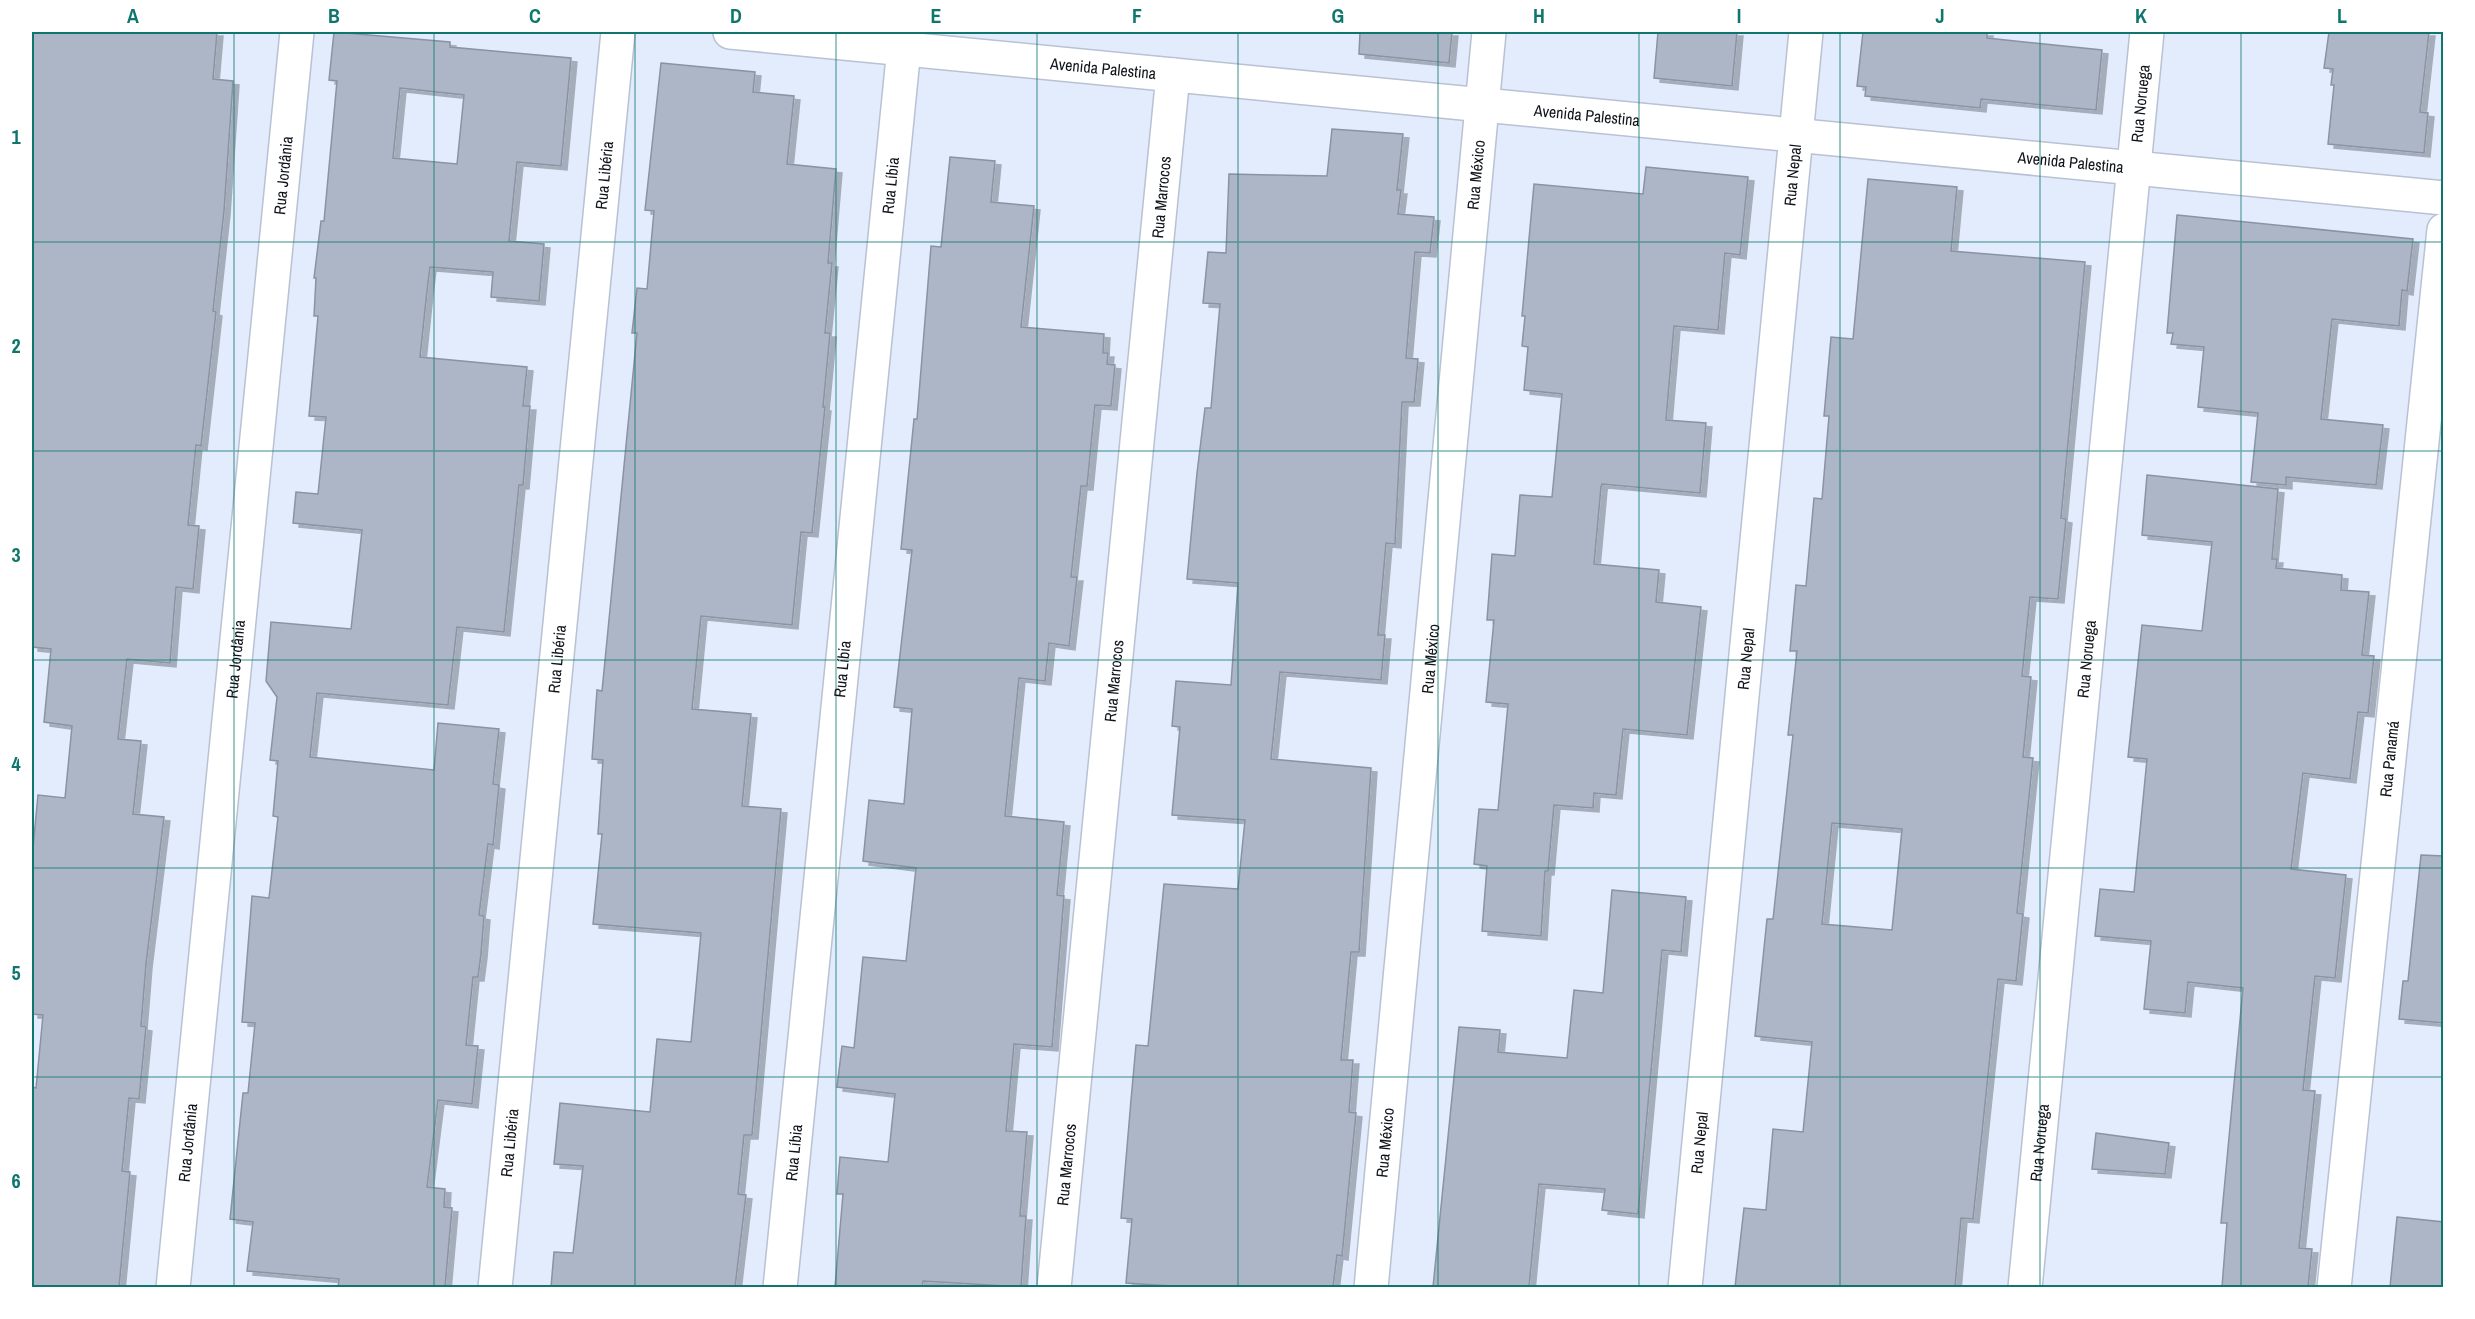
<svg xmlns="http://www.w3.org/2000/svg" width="2475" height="1319" font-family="'Archivo Narrow',sans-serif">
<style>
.building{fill:#acb6c6;stroke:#8a93a3;stroke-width:1.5;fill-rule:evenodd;filter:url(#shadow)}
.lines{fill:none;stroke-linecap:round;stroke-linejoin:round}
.street-casing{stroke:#b8c2d3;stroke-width:36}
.secondary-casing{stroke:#b8c2d3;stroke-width:36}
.street{stroke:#fff;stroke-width:33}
.secondary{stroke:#fff;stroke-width:33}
.grid{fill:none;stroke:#0f766e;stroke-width:1.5;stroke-opacity:0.55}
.labels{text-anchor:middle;stroke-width:5;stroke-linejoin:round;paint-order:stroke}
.street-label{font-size:16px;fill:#10141a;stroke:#fff}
.neatline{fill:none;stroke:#0f766e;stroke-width:2}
.grid-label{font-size:20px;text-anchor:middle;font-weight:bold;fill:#0f766e}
</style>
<defs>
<filter id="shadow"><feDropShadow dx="6" dy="4" stdDeviation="0" flood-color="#0004"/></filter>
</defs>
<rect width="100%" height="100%" fill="#e2ecfd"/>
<!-- building -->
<g class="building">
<path d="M32,32H217L213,79L233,81L224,211L213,311L216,312L201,446L196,445L188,525L199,526L193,589L176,587L170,663L127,659L118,739L141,741L133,814L164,817L146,964L141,1026L146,1027L139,1099L129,1098L122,1171L130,1172L119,1287H32V1087L36,1088L43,1015L32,1014V858L38,795L65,798L72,726L44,722L51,649L32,647Z"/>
<path d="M334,32L450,42V47L571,58L561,166L517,162L509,241L544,244L539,301L491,297L493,272L430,267L427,291L420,357L527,367L523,406H530L523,485H519L504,632L457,627L448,705L317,693L310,757L434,770L438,723L499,729L493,784L499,785L493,845L488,844L479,915L484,916L481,954L478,977H473L466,1045L478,1046L472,1104L438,1100L427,1187L445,1189L444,1207L452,1208L445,1287H338L339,1279L247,1271L253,1222L230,1219L243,1093H248L255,1023L242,1022L252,896L269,898L278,817L273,816L278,761L270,760L277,697L266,681L271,622L351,629L362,530L293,523L296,492L318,494L326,417L309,416L318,316H314L316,278H314L321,221H324L337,81L329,80ZM400,88L464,95L457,164L393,158Z"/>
<path d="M1360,32H1452L1449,63L1359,54Z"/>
<path d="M1658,32H1737L1732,86L1654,78Z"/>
<path d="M1863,32H1987V38L2102,50L2096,110L1981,99L1980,108L1865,96L1866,87L1857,86Z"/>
<path d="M2329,32H2429L2420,112L2428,113L2424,153L2328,144L2334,85H2331L2333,69L2324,68Z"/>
<path d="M661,63L755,72L753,92L794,96L787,164L836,169L828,263H832L825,333H830L823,407H825L812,533L801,532L792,625L701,616L692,709L751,714L742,806L781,809L752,1135H744L738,1194L746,1195L735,1287H551L554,1252L573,1253L583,1166L554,1164L560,1103L650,1112L657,1039L691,1042L701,933L593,924L602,834H598L603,760L592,759L597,690L602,691L637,333H632L637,288L647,289L654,211L645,210Z"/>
<path d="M1332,129L1403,134L1397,190H1401L1398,214L1434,217L1430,253L1415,252L1406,358L1418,359L1414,402H1402L1395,544L1386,543L1378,635H1385L1381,680L1280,672L1271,759L1371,768L1359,952H1351L1341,1060H1353L1349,1112L1356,1113L1342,1256L1337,1255L1333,1287H1187L1126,1283L1132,1219L1121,1218L1131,1100L1136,1045L1148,1046L1164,884L1238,889L1245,820L1172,815L1180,727L1172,726L1176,681L1231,685L1238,583L1187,579L1197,473L1205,408H1211L1220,304L1203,303L1208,252L1226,253L1229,174L1327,176Z"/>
<path d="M950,157L995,161L991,202L1034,206L1021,327L1104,334L1103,353H1108L1107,364L1115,365L1111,406L1095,405L1087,486H1081L1071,577H1077L1069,646L1049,643L1045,681L1019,678L1005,816L1064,822L1057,895L1064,896L1052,1047L1014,1044L1006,1131L1027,1132L1020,1216H1026L1021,1287L923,1281L922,1287H835L843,1194H837L840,1157L888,1162L895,1094L837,1087L842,1046L854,1048L863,957L906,961L916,868L863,861L869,800L904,804L912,709L894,707L912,550L901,549L914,419H917L931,246L941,247Z"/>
<path d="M1646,167L1748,177L1740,255L1725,253L1718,330L1674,326L1666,420L1706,423L1700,493L1602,484L1601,487L1594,564L1659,570L1656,602L1701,607L1687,735L1623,729L1616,795L1594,793L1593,808L1554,805L1548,871H1545L1541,936L1482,931L1487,866L1474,864L1479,809L1498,810L1508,704L1486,702L1494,620H1487L1492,554L1515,556L1520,495L1552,497L1562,394L1524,390L1528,347L1522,346L1525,316H1522L1534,184L1643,194Z"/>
<path d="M1868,179L1957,187L1951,251L2085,262L2061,518L2066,519L2058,599L2030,597L2022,676L2031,677L2023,757L2033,758L2017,913L2023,914L2016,981L1998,979L1973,1219L1961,1218L1955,1287H1735L1744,1208L1766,1210L1773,1129L1803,1132L1812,1042L1755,1036L1767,919H1773L1793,735H1788L1797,651H1790L1796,585L1806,586L1814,498L1822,499L1829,416H1824L1831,337L1853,339ZM1832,823L1902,829L1892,930L1822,924Z"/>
<path d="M2177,215L2413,239L2407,291L2402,290L2399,326L2332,319L2321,419L2383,425L2376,485L2286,477V485L2251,482L2258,413L2198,407L2204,347L2171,344L2173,333H2167Z"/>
<path d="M2147,475L2278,489L2272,559H2277L2276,568L2342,575L2341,590L2369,592L2362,655L2374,656L2368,713L2358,712L2350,779L2303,773L2291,869L2346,875L2335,978L2315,976L2303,1090L2315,1091L2299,1248L2312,1249L2308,1287H2222L2227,1223H2221L2243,988L2188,982L2185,1013L2144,1009L2151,941L2095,936L2100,889L2134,892L2147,759L2128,757L2142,625L2202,631L2212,542L2142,535Z"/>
<path d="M2421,855L2444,856V1023L2399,1019L2403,981H2408Z"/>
<path d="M1612,890L1686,897L1681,952L1662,950L1638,1214L1602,1210L1605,1189L1539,1184L1529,1287H1433L1459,1027L1500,1030L1498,1052L1567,1058L1574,990L1603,993Z"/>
<path d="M2096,1133L2169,1143L2165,1174L2092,1169Z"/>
<path d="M2397,1217L2444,1222V1287H2390Z"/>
</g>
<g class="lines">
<!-- street casing -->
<g class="street-casing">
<g id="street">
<path id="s1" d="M173,1288L297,32"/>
<path id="s2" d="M495,1288L618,32"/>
<path id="s3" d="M780,1288L904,48"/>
<path id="s4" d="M1054,1288L1173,75"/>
<path id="s5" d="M1371,1288L1489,32"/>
<path id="s6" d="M1685,1288L1806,32"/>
<path id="s7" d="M2025,1288L2147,32"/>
<path id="s8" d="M2334,1288L2444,230"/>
</g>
</g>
<!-- secondary casing -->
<g class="secondary-casing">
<g id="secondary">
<path id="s9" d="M730,32L2444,198"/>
</g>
</g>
<!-- street -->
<use href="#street" class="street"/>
<!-- secondary -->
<use href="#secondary" class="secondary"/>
</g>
<!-- grid -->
<path class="grid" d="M234,32V1288M434,32V1288M635,32V1288M836,32V1288M1037,32V1288M1238,32V1288M1438,32V1288M1639,32V1288M1840,32V1288M2040,32V1288M2241,32V1288M32,242H2444M32,451H2444M32,660H2444M32,868H2444M32,1077H2444"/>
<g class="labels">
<!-- street labels -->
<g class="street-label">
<text dy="6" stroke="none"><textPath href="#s9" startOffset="375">Avenida Palestina</textPath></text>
<text dy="6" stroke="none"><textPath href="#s7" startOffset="1190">Rua Noruega</textPath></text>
<text dy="6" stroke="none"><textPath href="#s9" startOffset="861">Avenida Palestina</textPath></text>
<text dy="6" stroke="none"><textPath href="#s9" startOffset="1347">Avenida Palestina</textPath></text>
<text dy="6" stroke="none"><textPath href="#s1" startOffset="1118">Rua Jordânia</textPath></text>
<text dy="6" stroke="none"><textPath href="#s2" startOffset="1118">Rua Libéria</textPath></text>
<text dy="6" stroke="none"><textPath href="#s5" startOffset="1118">Rua México</textPath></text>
<text dy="6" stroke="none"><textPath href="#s6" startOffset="1118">Rua Nepal</textPath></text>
<text dy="6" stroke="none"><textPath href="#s3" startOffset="1108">Rua Líbia</textPath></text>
<text dy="6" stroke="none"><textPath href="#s4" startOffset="1096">Rua Marrocos</textPath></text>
<text dy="6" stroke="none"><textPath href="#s5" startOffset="632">Rua México</textPath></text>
<text dy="6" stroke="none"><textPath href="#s1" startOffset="632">Rua Jordânia</textPath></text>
<text dy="6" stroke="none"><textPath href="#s2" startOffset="632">Rua Libéria</textPath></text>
<text dy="6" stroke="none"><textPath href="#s6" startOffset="632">Rua Nepal</textPath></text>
<text dy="6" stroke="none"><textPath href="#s7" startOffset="632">Rua Noruega</textPath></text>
<text dy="6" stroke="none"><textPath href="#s3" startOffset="622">Rua Líbia</textPath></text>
<text dy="6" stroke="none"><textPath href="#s4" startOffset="610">Rua Marrocos</textPath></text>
<text dy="6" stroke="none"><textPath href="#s8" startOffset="532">Rua Panamá</textPath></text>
<text dy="6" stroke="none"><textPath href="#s1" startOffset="146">Rua Jordânia</textPath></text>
<text dy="6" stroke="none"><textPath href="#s2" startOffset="146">Rua Libéria</textPath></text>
<text dy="6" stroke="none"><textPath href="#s5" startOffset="146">Rua México</textPath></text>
<text dy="6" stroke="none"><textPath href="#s6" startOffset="146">Rua Nepal</textPath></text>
<text dy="6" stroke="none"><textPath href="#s7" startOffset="146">Rua Noruega</textPath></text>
<text dy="6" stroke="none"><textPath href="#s3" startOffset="136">Rua Líbia</textPath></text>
<text dy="6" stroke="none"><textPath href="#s4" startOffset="124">Rua Marrocos</textPath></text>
</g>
</g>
<!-- border -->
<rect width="2475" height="1319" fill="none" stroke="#ffffff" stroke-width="66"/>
<rect x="33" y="33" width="2409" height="1253" class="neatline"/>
<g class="grid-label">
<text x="133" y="23">A</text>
<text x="334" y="23">B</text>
<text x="535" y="23">C</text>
<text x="736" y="23">D</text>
<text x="936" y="23">E</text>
<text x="1137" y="23">F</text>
<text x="1338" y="23">G</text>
<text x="1539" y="23">H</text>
<text x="1739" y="23">I</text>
<text x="1940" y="23">J</text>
<text x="2141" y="23">K</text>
<text x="2342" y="23">L</text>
<text x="16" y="144">1</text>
<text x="16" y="353">2</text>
<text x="16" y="562">3</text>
<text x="16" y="771">4</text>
<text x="16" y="980">5</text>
<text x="16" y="1188">6</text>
</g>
</svg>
